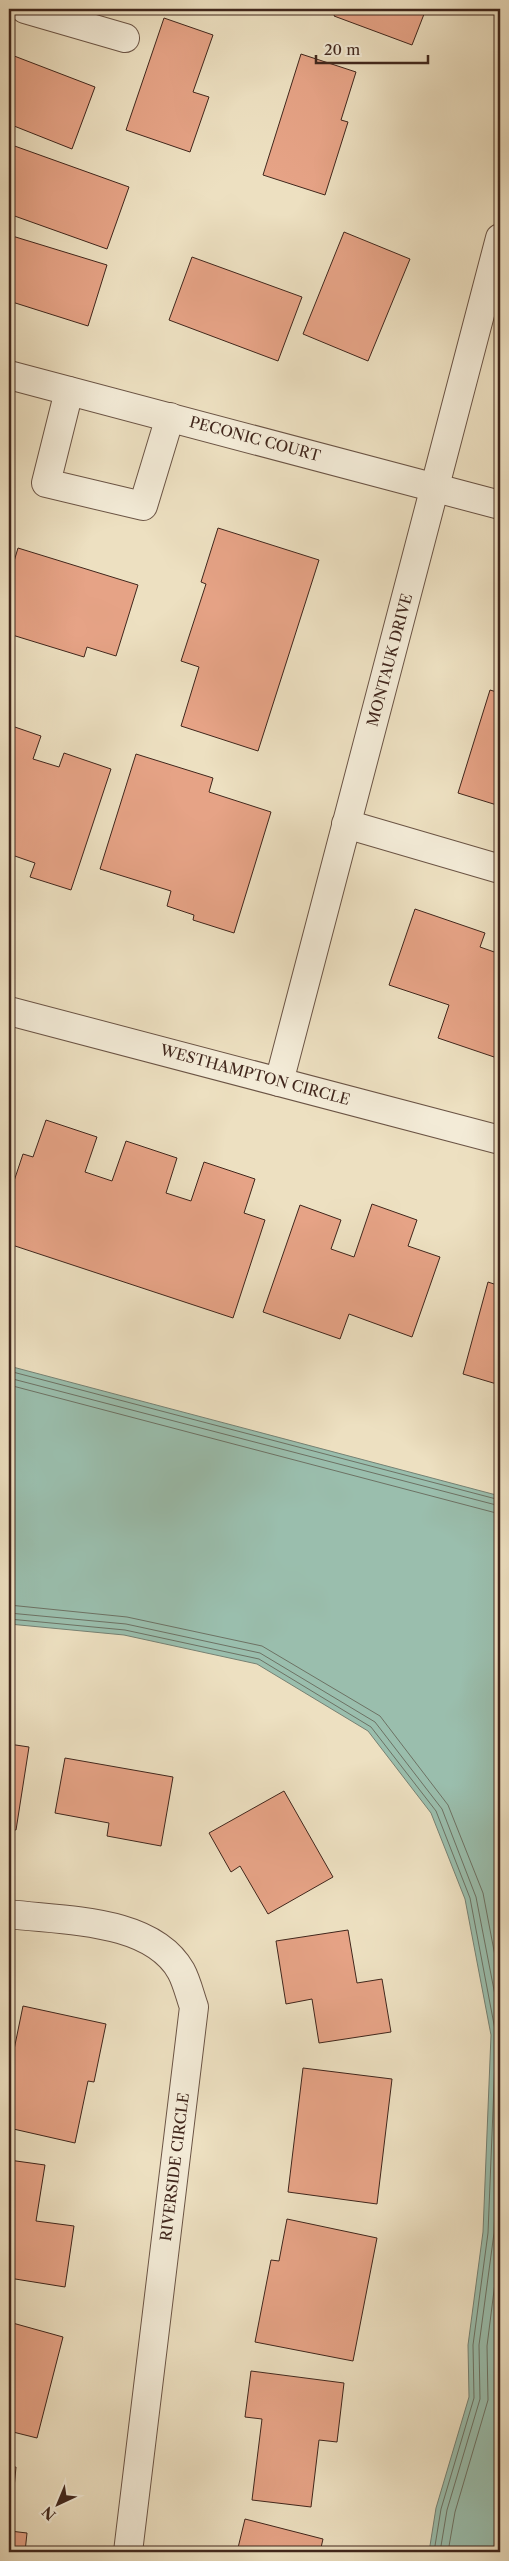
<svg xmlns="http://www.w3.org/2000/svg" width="509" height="2561" font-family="'Libre Caslon Text',serif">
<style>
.water{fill:#9abead;stroke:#768173}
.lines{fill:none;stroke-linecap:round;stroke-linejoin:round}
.shore{stroke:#6d7264;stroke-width:1}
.building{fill:#e6a386;stroke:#40261c}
.minor-casing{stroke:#6b5445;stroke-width:30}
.minor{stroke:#f3ebd7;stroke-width:28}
.labels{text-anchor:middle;stroke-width:4;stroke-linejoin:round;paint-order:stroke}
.street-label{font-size:15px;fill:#40261c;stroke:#f3ebd7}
</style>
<rect width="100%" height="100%" fill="#ede0c1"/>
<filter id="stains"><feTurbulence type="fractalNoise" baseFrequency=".004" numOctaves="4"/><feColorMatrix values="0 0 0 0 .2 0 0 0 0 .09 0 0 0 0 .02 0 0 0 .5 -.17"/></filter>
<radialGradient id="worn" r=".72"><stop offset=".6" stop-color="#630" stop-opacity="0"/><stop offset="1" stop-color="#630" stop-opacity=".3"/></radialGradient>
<!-- water -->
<path class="water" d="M9,1366L500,1496V2552H429L436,2508L469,2397L468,2345L483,2232L491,2035L465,1899L431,1813L368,1731L257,1664L124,1635L9,1624Z"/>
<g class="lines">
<!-- shore -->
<g class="shore">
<path d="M9,1371L500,1500"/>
<path d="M9,1378L500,1506"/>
<path d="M9,1385L500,1514"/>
<path d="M9,1605L127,1617L262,1646L380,1716L448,1805L483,1893L500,1982"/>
<path d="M9,1613L126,1624L260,1653L375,1722L442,1809L476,1897L500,2021"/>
<path d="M9,1619L125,1630L259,1659L371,1727L436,1811L470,1898L496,2035L488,2233L473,2345L474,2398L441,2509L434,2552"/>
<path d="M440,2552L447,2510L480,2399L479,2345L494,2233L500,2091"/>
<path d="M448,2552L455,2512L488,2400L487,2346L500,2243"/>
</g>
</g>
<!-- building -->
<g class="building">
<path d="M337,9H426L412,45L334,16Z"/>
<path d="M164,18L213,35L193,92L209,97L190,152L126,130Z"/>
<path d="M9,54L95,87L72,149L9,124Z"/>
<path d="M301,54L356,72L341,120L348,122L325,195L263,175Z"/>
<path d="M9,144L129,187L107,249L9,214Z"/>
<path d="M344,232L410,259L368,361L303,334Z"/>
<path d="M9,235L107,265L88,326L9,301Z"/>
<path d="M192,257L302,297L278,361L169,320Z"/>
<path d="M218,528L319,560L258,751L181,726L199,667L181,661L206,584L201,582Z"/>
<path d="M18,548L138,585L116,656L87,647L84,657L9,634V578Z"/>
<path d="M490,690L500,693V806L458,793Z"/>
<path d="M9,725L41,736L33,759L59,767L64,753L111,769L71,890L30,877L35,863L9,854Z"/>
<path d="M136,754L213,778L209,792L271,812L234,933L193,920L194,915L167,906L171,891L100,869Z"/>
<path d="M415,909L485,933L480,947L500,954L498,967L500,968V1059L438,1038L449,1005L389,985Z"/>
<path d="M46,1120L97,1137L85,1172L112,1181L126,1141L177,1158L166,1193L191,1201L204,1162L255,1179L244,1213L265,1220L233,1318L9,1244V1196L23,1154L33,1157Z"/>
<path d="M372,1204L417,1220L408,1246L440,1257L412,1337L349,1314L340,1339L263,1312L300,1205L341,1220L331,1249L354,1257Z"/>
<path d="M488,1282L500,1286V1385L463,1374Z"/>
<path d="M9,1744L29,1747L16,1830L9,1829Z"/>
<path d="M65,1758L173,1777L161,1846L107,1836L109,1823L55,1813Z"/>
<path d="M284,1791L333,1877L268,1914L240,1866L231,1872L209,1833Z"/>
<path d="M348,1930L357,1983L382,1979L391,2032L319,2043L312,1999L286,2004L276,1941Z"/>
<path d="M23,2006L106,2024L94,2082L88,2081L75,2143L9,2128V2074Z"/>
<path d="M303,2068L392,2079L377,2204L288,2192Z"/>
<path d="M9,2160L45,2165L36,2221L74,2226L65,2287L9,2278Z"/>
<path d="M287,2219L377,2238L353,2361L255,2342L271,2260L279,2261Z"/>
<path d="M9,2322L63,2337L37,2438L9,2431Z"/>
<path d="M251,2371L344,2383L337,2442L319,2440L311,2507L252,2500L262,2419L245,2417Z"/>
<path d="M9,2467H16L10,2531L27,2533L25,2552H9Z"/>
<path d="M245,2519L323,2539L320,2552H237Z"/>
</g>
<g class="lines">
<!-- minor casing -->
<g class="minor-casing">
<g id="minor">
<path d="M25,9L125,38"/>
<path d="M9,375L500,505"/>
<path d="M69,391L46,483L143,506L170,417"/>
<path d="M346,824L500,869"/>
<path d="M9,1011L500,1140"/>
<path d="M279,1082L500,238"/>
<path d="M9,1914C62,1921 151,1918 181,1971C187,1982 190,1996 194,2007L128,2552"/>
</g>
</g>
<!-- minor -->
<use href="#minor" class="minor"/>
</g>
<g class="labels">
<!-- street labels -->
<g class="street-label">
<text transform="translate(255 439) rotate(15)" y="5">PECONIC COURT</text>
<text transform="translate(390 660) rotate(-75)" y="5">MONTAUK DRIVE</text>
<text transform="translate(255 1075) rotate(15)" y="5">WESTHAMPTON CIRCLE</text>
<text transform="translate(175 2167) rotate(-83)" y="5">RIVERSIDE CIRCLE</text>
</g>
</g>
<!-- margin -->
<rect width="509" height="2561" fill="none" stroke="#ede0c1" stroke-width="30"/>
<rect x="10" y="10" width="489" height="2541" fill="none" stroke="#40261c" stroke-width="2.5"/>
<rect x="15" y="15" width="479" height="2531" fill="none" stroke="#40261c"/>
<!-- north arrow -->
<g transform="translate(58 2504) rotate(224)" stroke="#f3ebd7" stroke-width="4" paint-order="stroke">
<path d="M0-4L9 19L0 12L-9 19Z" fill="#40261c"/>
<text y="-8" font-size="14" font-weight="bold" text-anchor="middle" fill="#40261c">N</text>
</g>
<!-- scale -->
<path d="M316 55v8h112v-8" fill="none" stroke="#40261c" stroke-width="2.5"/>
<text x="324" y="55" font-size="15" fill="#40261c" stroke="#f3ebd7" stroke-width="4" paint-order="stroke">20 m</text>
<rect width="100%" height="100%" filter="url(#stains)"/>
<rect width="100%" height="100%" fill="url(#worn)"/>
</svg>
